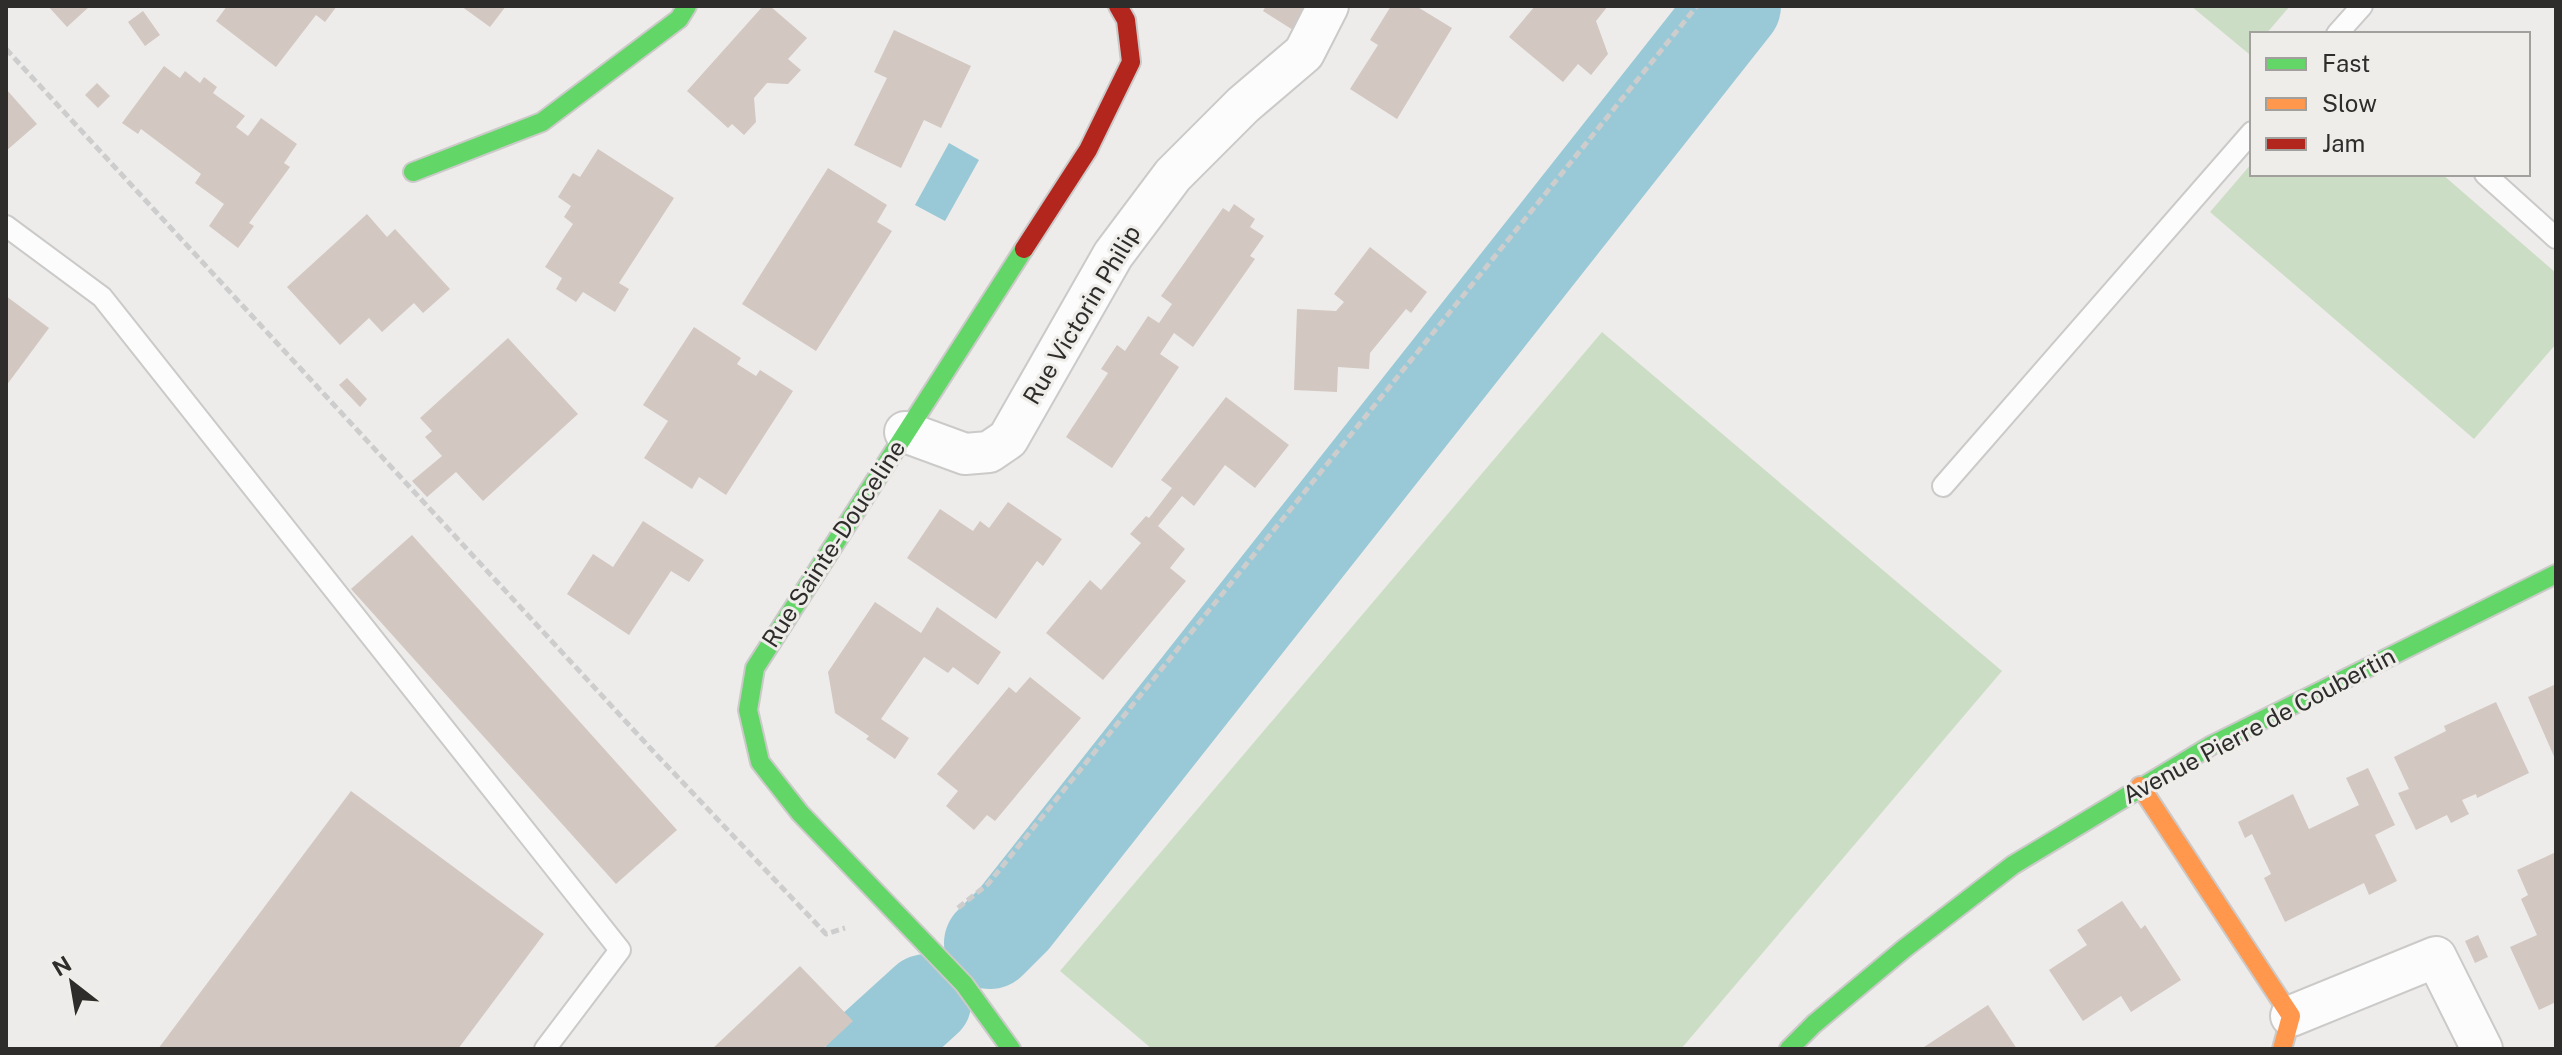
<svg xmlns="http://www.w3.org/2000/svg" width="2562" height="1055" font-family="'Public Sans',sans-serif">
<style>
.green{fill:#ccddc5}
.water{fill:#99c9d6}
.lines{fill:none;stroke-linecap:round;stroke-linejoin:round}
.river{stroke:#99c9d6;stroke-width:92}
.building{fill:#d2c7c1}
.lane-casing{stroke:#cbcac9;stroke-width:24}
.street-casing{stroke:#cbcac9;stroke-width:44}
.fast-casing{stroke:#cbcac9;stroke-width:22}
.slow-casing{stroke:#cbcac9;stroke-width:22}
.jam-casing{stroke:#cbcac9;stroke-width:22}
.path{stroke:#cdcdcd;stroke-width:5;stroke-dasharray:8 4;stroke-linecap:butt}
.lane{stroke:#fcfcfc;stroke-width:20}
.street{stroke:#fcfcfc;stroke-width:40}
.fast{stroke:#63d668;stroke-width:18}
.slow{stroke:#ff974d;stroke-width:18}
.jam{stroke:#b3261e;stroke-width:18}
.labels{text-anchor:middle;stroke-width:6;stroke-linejoin:round;paint-order:stroke}
.street-label{font-size:24px;fill:#2e2d2c;stroke:#efede9}
</style>
<rect width="100%" height="100%" fill="#eeecea"/>
<!-- green -->
<g class="green">
<path d="M2191,6H2290L2266,34H2252V51L2249,54Z"/>
<path d="M2252,163V174H2442L2556,273V344L2474,439L2210,212Z"/>
<path d="M1602,332L2002,671L1681,1049H1152L1060,971Z"/>
</g>
<!-- water -->
<path class="water" d="M949,143L979,160L945,221L915,205Z"/>
<g class="lines">
<!-- river -->
<g class="river">
<path d="M990,943L1014,919L1735,6"/>
<path d="M872,1049L926,1000"/>
</g>
</g>
<!-- building -->
<g class="building">
<path d="M48,6H90L67,27Z"/>
<path d="M227,6H337L325,22L316,15L276,67L216,21Z"/>
<path d="M461,6H506L490,27Z"/>
<path d="M763,6H770L807,38L788,59L801,70L788,84L767,83L754,98L756,122L744,135L732,124L728,128L687,91Z"/>
<path d="M1266,6H1309L1293,30L1263,11Z"/>
<path d="M1391,6H1416L1452,28L1397,119L1350,89L1378,45L1370,40Z"/>
<path d="M1535,6H1608L1596,21L1608,54L1591,75L1578,64L1563,82L1509,37Z"/>
<path d="M143,11L160,35L145,46L128,22Z"/>
<path d="M894,30L971,66L941,128L924,120L901,168L854,145L887,78L874,72Z"/>
<path d="M164,66L180,78L185,71L200,83L204,77L217,87L213,93L245,116L236,127L248,136L261,118L297,144L284,163L290,167L249,223L254,226L238,248L209,226L224,204L195,183L201,174L141,129L138,134L122,123Z"/>
<path d="M97,83L110,96L98,108L85,95Z"/>
<path d="M6,89L37,124L6,151Z"/>
<path d="M598,149L674,198L619,283L629,289L615,312L583,292L576,302L556,289L562,278L545,267L573,224L564,217L571,206L558,197L573,173L580,177Z"/>
<path d="M828,168L887,205L877,222L892,231L816,351L742,304Z"/>
<path d="M1234,204L1255,219L1250,227L1264,236L1250,256L1255,259L1193,347L1174,333L1160,354L1179,367L1112,468L1066,437L1108,373L1101,369L1117,345L1125,351L1148,316L1159,323L1172,304L1161,296L1223,208L1229,212Z"/>
<path d="M367,214L387,237L395,229L450,289L423,313L414,303L382,332L369,318L340,345L287,287Z"/>
<path d="M1370,247L1427,292L1411,313L1406,309L1370,353L1369,369L1338,367L1337,392L1294,390L1297,309L1336,311L1344,302L1334,294Z"/>
<path d="M6,296L49,328L6,386Z"/>
<path d="M694,327L741,358L737,364L756,376L760,370L793,391L726,495L699,477L692,489L644,458L668,421L643,405Z"/>
<path d="M508,338L578,414L483,501L456,472L427,497L412,481L442,456L425,437L432,431L420,418Z"/>
<path d="M347,378L367,399L360,407L339,385Z"/>
<path d="M1226,397L1289,445L1255,488L1225,465L1194,506L1182,496L1158,526L1185,549L1170,568L1186,581L1103,680L1046,633L1090,580L1101,590L1141,543L1130,534L1146,516L1149,518L1172,488L1161,480Z"/>
<path d="M1008,502L1062,539L1043,566L1037,561L996,619L907,558L940,509L973,531L980,521L989,528Z"/>
<path d="M643,521L704,560L689,582L671,571L629,635L567,594L593,554L613,567Z"/>
<path d="M412,535L677,830L616,884L351,589Z"/>
<path d="M875,602L921,633L937,607L1001,652L978,685L953,667L948,673L924,657L881,719L909,738L895,759L866,739L869,736L835,713L828,672Z"/>
<path d="M1030,677L1081,718L995,821L987,815L974,830L946,806L958,791L937,774L1009,687L1016,693Z"/>
<path d="M2556,684V761L2528,697Z"/>
<path d="M2496,702L2529,773L2477,798L2476,794L2462,800L2469,814L2451,823L2447,815L2416,830L2398,793L2409,789L2394,757L2446,731L2444,726Z"/>
<path d="M2368,768L2395,825L2375,835L2397,881L2369,895L2364,883L2285,922L2264,878L2271,874L2252,834L2245,838L2238,822L2293,794L2309,829L2359,805L2346,778Z"/>
<path d="M351,791L544,934L458,1049H158Z"/>
<path d="M2556,852V1002L2539,1010L2510,947L2537,935L2521,899L2528,895L2517,870Z"/>
<path d="M2122,901L2141,929L2145,925L2181,980L2131,1012L2121,996L2083,1021L2049,970L2087,945L2077,930Z"/>
<path d="M2478,935L2488,957L2475,963L2465,941Z"/>
<path d="M800,966L853,1021L823,1049H712Z"/>
<path d="M1988,1005L2017,1049H1921Z"/>
</g>
<g class="lines">
<!-- lane casing -->
<g class="lane-casing">
<g id="lane">
<path d="M2337,34L2362,6"/>
<path d="M2485,174L2556,238"/>
<path d="M6,226L102,297L620,950L545,1049"/>
<path d="M1943,486L2252,132"/>
</g>
</g>
<!-- street casing -->
<g class="street-casing">
<g id="street">
<path d="M905,432L965,454L989,452L1008,439L1113,255L1173,175L1243,105L1304,53L1328,6"/>
<path d="M2291,1016L2436,957L2482,1049"/>
</g>
</g>
<!-- fast casing -->
<g class="fast-casing">
<g id="fast">
<path d="M413,172L542,122L679,19L687,6"/>
<path d="M1011,1049L964,984L800,813L760,762L748,710L755,668L1024,249"/>
<path d="M1789,1049L1814,1024L1905,948L2013,865L2212,745L2556,574"/>
</g>
</g>
<!-- slow casing -->
<g class="slow-casing">
<path id="slow" d="M2140,786L2291,1016L2282,1049"/>
</g>
<!-- jam casing -->
<g class="jam-casing">
<path id="jam" d="M1024,249L1088,150L1131,62L1126,20L1118,6"/>
</g>
<!-- path -->
<g class="path">
<path d="M6,49L653,751L826,934L845,928"/>
<path d="M958,908L988,884L1697,6"/>
</g>
<!-- lane -->
<use href="#lane" class="lane"/>
<!-- street -->
<use href="#street" class="street"/>
<!-- fast -->
<use href="#fast" class="fast"/>
<!-- slow -->
<use href="#slow" class="slow"/>
<!-- jam -->
<use href="#jam" class="jam"/>
</g>
<g class="labels">
<!-- street labels -->
<g class="street-label">
<text transform="translate(1082 315) rotate(-59)" y="8">Rue Victorin Philip</text>
<text transform="translate(834 544) rotate(-57)" y="8">Rue Sainte-Douceline</text>
<text transform="translate(2259 726) rotate(-28)" y="8">Avenue Pierre de Coubertin</text>
</g>
</g>
<!-- border -->
<rect width="2562" height="1055" fill="none" stroke="#2e2d2c" stroke-width="16"/>
<!-- legend -->
<rect x="2250" y="32" width="280" height="144" fill="#efede9" stroke="#a2a09d" stroke-width="2"/>
<rect x="2266" y="58" width="40" height="12" fill="#63d668" stroke="#a2a09d" stroke-width="2"/>
<text x="2322" y="72" font-size="24" fill="#2e2d2c">Fast</text>
<rect x="2266" y="98" width="40" height="12" fill="#ff974d" stroke="#a2a09d" stroke-width="2"/>
<text x="2322" y="112" font-size="24" fill="#2e2d2c">Slow</text>
<rect x="2266" y="138" width="40" height="12" fill="#b3261e" stroke="#a2a09d" stroke-width="2"/>
<text x="2322" y="152" font-size="24" fill="#2e2d2c">Jam</text>
<!-- north arrow -->
<g transform="translate(72 983) rotate(329)" stroke="#efede9" stroke-width="6" paint-order="stroke">
<path d="M0-6L14 30L0 20L-14 30Z" fill="#2e2d2c"/>
<text y="-12" font-size="22" font-weight="bold" text-anchor="middle" fill="#2e2d2c">N</text>
</g>
</svg>
